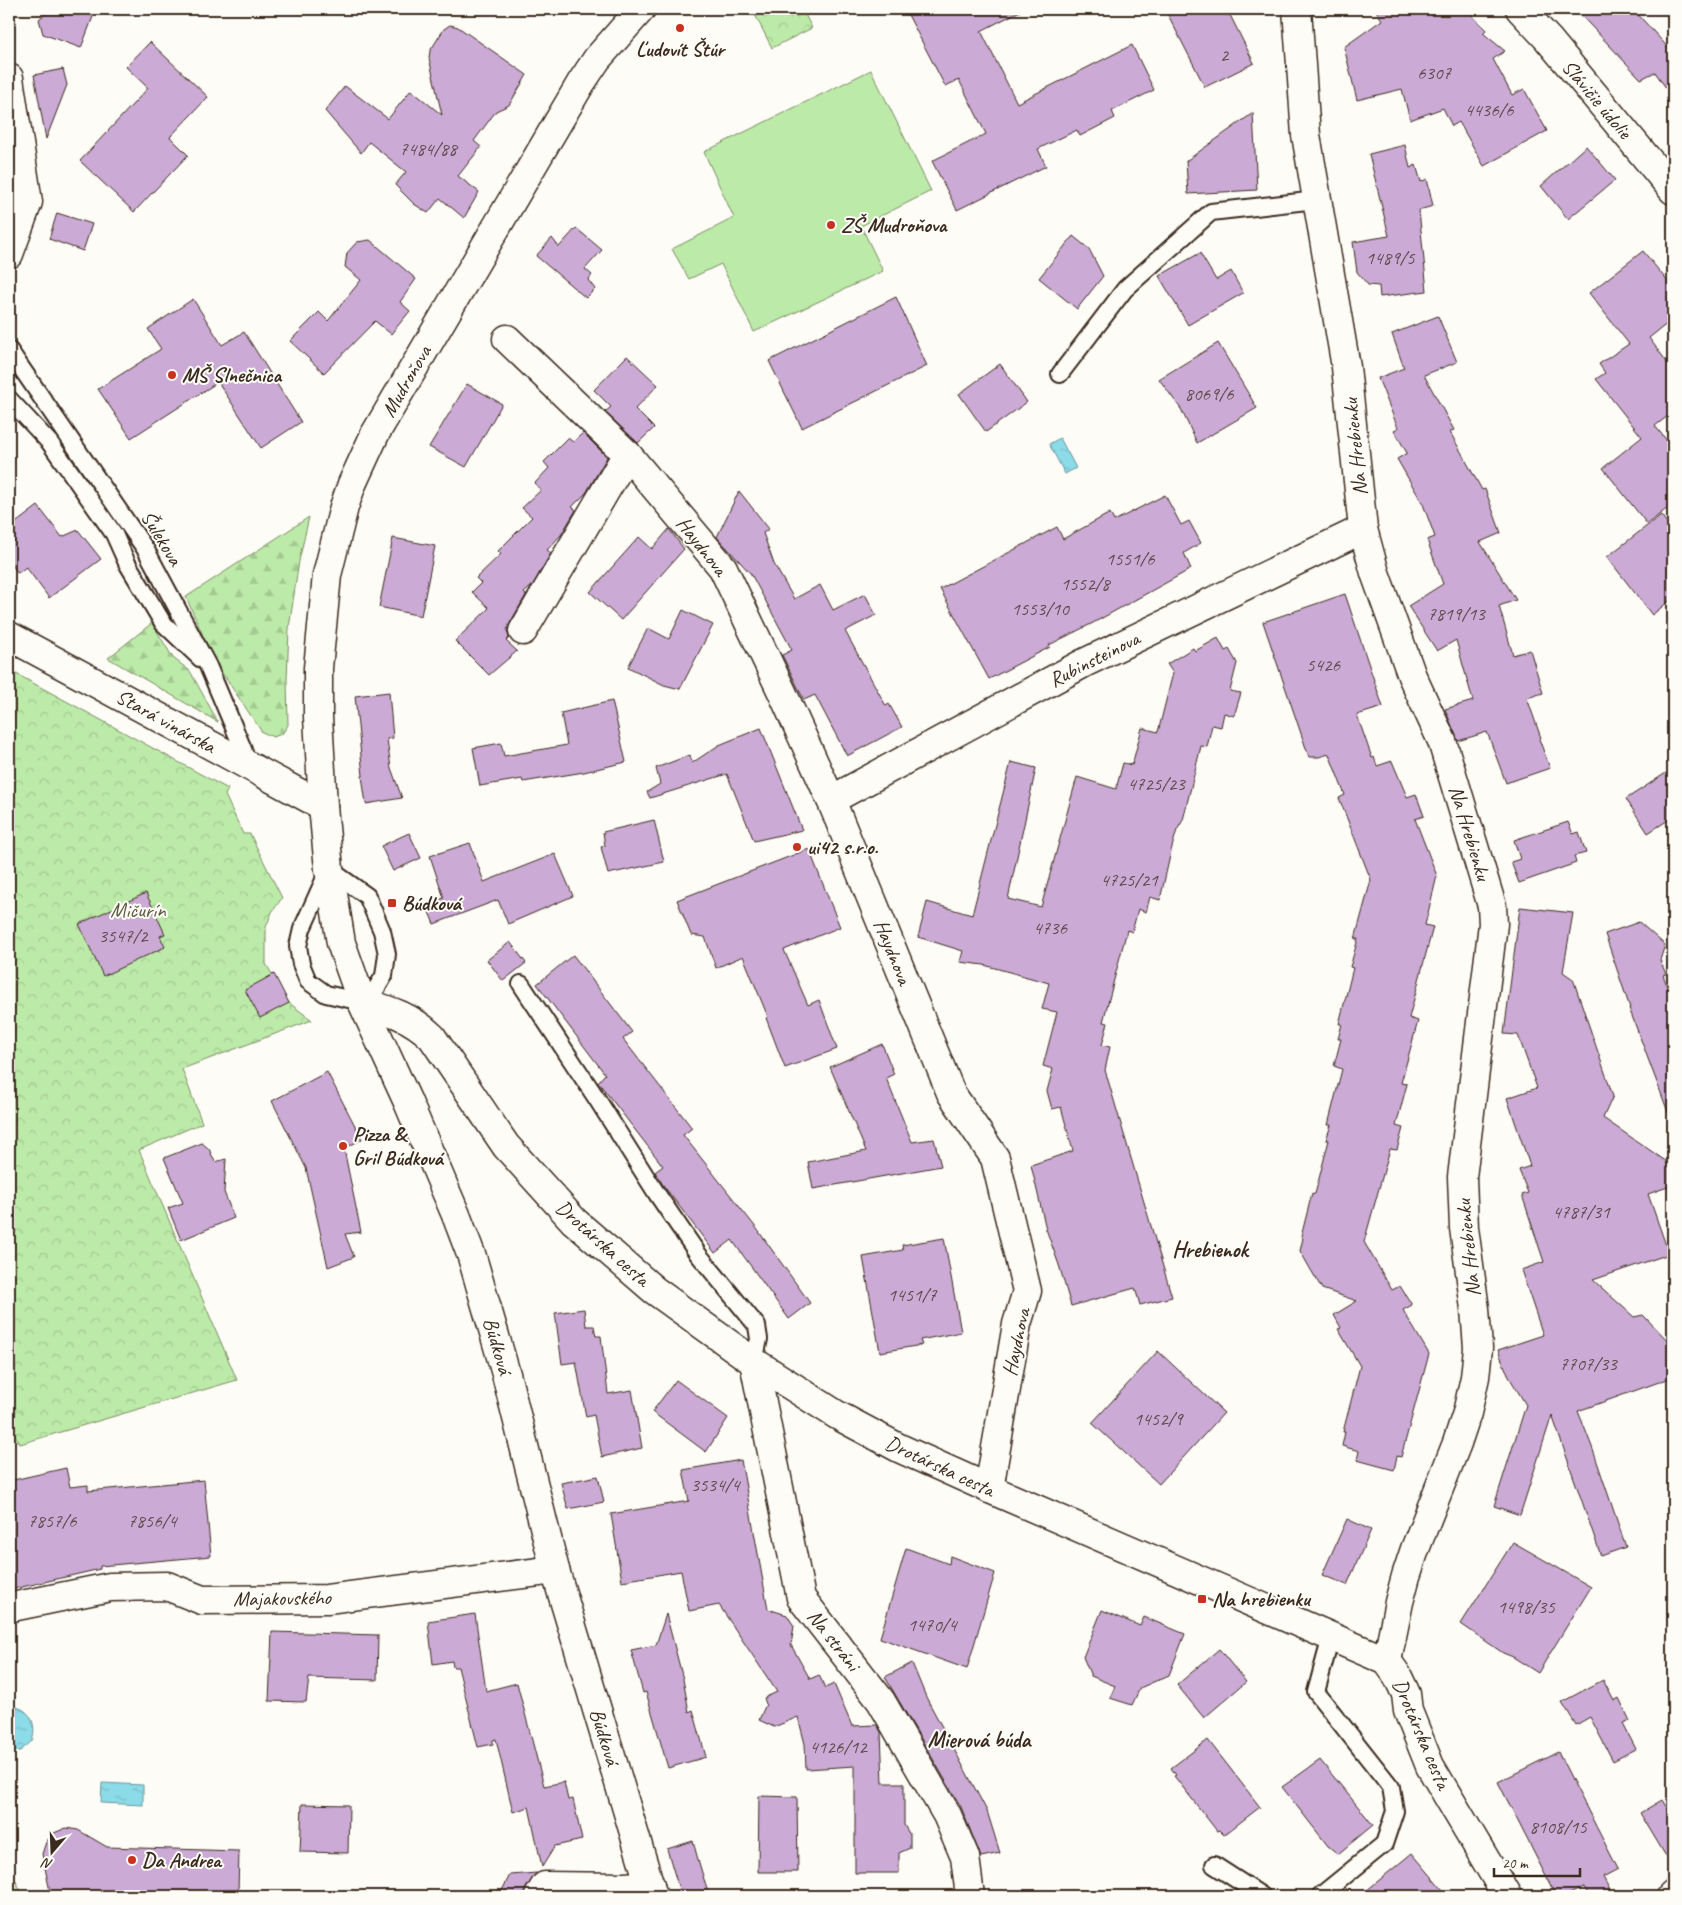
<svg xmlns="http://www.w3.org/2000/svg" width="1682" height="1905" font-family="Caveat,sans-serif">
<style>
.forest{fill:url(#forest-firs);stroke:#7c8a63}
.park{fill:url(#park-crowns);stroke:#7c8a63}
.pitch{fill:#bceaa8;stroke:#7c8a63}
.water{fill:url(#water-ripples);stroke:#6b9497}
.building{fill:#cbaad5;stroke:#3b2a1e}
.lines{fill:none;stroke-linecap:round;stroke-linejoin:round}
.lane-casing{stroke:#3b2a1e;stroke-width:20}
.street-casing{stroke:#3b2a1e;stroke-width:31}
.secondary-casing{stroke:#3b2a1e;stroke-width:31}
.lane{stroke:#fdfcf7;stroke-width:16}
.street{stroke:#fdfcf7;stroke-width:28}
.secondary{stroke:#fdfcf7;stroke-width:28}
.poi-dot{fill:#c8321e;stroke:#fdfcf7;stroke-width:2}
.labels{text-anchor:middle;stroke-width:4;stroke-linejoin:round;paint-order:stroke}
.number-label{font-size:19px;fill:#5f4a4c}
.poi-label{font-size:21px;font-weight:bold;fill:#3b2a1e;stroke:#fdfcf7;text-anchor:start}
.street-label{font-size:21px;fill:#3b2a1e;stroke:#fdfcf7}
.park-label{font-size:21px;fill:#5b5a40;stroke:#fdfcf7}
.neighbourhood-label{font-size:22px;font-weight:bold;fill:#3b2a1e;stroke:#fdfcf7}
</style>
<defs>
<pattern id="forest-firs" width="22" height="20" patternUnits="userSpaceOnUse" patternTransform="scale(1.25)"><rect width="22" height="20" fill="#bceaa8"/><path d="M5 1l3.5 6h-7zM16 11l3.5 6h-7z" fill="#a2c990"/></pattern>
<pattern id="park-crowns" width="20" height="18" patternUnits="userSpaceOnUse" patternTransform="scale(1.25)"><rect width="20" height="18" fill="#bceaa8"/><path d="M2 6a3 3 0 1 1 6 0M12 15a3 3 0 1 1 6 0" fill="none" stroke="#a2c990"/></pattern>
<pattern id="water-ripples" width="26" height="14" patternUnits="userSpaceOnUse" patternTransform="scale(1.25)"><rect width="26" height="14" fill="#8bdbe8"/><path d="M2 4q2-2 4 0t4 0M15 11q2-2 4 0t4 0" fill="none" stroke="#79bcc7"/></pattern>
</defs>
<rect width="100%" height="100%" fill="#fdfcf7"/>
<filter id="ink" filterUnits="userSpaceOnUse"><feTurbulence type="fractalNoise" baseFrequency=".02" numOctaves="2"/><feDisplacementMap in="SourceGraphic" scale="10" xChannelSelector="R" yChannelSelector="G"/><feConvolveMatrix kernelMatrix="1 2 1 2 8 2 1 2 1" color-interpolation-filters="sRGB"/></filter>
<g filter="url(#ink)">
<!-- forest -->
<g class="forest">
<path d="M309,517L299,561L289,628L287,679L288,725L282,734L273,737L262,732L214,661L186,597Z"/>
<path d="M152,623L173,658L190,671L218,722L108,658Z"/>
<path d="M14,1878L24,1896H9V1881Z"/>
</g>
<!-- park -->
<g class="park">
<path d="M752,9H802L812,28L772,48Z"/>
<path d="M9,670L228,789L225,795L243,834H250L282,898L272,912L266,927V964L289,1003L312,1020L182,1069L202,1123L139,1150L237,1380L20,1444L9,1424Z"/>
</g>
<!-- pitch -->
<path class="pitch" d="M871,70L931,191L861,226L883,271L754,332L721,264L689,279L672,249L734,218L704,152Z"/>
<!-- water -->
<g class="water">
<path d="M1060,438L1076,468L1065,474L1049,444Z"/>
<path d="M9,1707C29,1705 38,1724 32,1741L20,1751H9Z"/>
<path d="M102,1783L143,1785V1805L101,1803Z"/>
</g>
<!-- building -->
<g class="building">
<path d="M52,9H96L81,48L43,34L39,19Z"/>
<path d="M905,9H1024L981,31L1017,103L1132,45L1154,90L1112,111L1115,118L1080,136L1077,130L1038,149L1046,166L957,210L932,161L986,134L959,80L945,86Z"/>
<path d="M1165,9H1227L1254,63L1205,87Z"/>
<path d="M1375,9H1466L1486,30L1483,33L1505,51L1493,59L1512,95L1524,89L1547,131L1484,166L1459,122L1452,126L1443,108L1410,120L1402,89L1357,100L1344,47L1382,20Z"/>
<path d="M1575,9H1633L1673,53V98L1655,72L1641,79Z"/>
<path d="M450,25L458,27L527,75L509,105L496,111L474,141L481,147L458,176L479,192L464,218L440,198L428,213L414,204L395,185L406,172L369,142L361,153L325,111L345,86L388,119L411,90L442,115L429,58L430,51L444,29Z"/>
<path d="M150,42L208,97L170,137L188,155L134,212L80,161L148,88L126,67Z"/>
<path d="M63,69L67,85L46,139L34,75Z"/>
<path d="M1253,113L1257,190L1188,194L1186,161Z"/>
<path d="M1405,145L1410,168L1416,165L1421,182L1427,179L1433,206L1419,210L1427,291L1380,297L1379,286L1368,285L1357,272L1353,242L1389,236L1369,154Z"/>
<path d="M1586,146L1615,180L1568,219L1541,186Z"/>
<path d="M57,213L92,224L83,251L49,239Z"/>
<path d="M576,228L602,250L585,269L592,275L588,280L595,289L586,298L536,256L552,238L559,247Z"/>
<path d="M1073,236L1089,249L1103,276L1077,309L1039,278Z"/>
<path d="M370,240L416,279L400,302L410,311L391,334L375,321L324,373L290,341L319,312L328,321L361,280L345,267L347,253L357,242Z"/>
<path d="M1643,251L1673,288V319L1649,338L1673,370V412L1655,426L1673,448V504L1647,524L1603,468L1642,437L1596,379L1605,373L1599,364L1629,344L1589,293Z"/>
<path d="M1200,253L1216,280L1231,271L1243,293L1188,325L1159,276Z"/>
<path d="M896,297L927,366L802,428L769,361Z"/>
<path d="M193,299L222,345L244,332L301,422L261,448L218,382L131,438L98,389L161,349L148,329Z"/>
<path d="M1438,316L1457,362L1424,375L1454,430L1450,432L1482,490L1485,489L1501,533L1480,542L1516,600L1499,606L1513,655L1530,650L1543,693L1527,698L1541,738L1539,739L1550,768L1506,783L1487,732L1458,741L1445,709L1473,701L1456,640L1437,651L1408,606L1443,584L1427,540L1435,537L1423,504L1397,459L1407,453L1394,430L1398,428L1378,378L1404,368L1392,334Z"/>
<path d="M1218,343L1257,408L1197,443L1181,409L1159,379Z"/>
<path d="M627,356L658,385L635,409L654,428L638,443L605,412L611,407L594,390Z"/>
<path d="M1000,364L1027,402L986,432L959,394Z"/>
<path d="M467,384L502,404L466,467L429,447Z"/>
<path d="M583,433L607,457L586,493L572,507L576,510L561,535L547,550L551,553L532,586L524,593L526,595L510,623L507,630L509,638L506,641L517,651L489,675L455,641L489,608L472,592L481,583L476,578L501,554L498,551L532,517L522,508L541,490L535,483L549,468L544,462L568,438L573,442Z"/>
<path d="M739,491L769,529L763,533L774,564L794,599L820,585L833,610L865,594L876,615L845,631L886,706L889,704L902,727L847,756L815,695L804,700L782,655L792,650L751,574L717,537Z"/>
<path d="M1165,495L1181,525L1189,521L1201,543L1184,553L1191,569L1093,623L1049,645L1050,647L989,679L940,589L1057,527L1063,539L1110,513L1114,521Z"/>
<path d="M38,506L62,537L78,530L101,559L49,598L26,567L18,573L9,561V528Z"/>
<path d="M1661,515L1673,531V598L1652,615L1607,557Z"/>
<path d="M669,529L684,549L621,620L590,592L639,537L652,549Z"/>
<path d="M393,538L435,546L421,616L379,607Z"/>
<path d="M1345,594L1383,707L1357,715L1372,758L1374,757L1377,766L1392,761L1407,797L1416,794L1424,816L1415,819L1437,876L1425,925L1433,927L1409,1018L1418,1021L1401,1083L1407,1084L1396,1126L1403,1128L1397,1150L1390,1149L1364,1242L1392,1290L1400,1286L1412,1305L1403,1310L1429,1354L1401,1457L1397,1456L1394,1470L1357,1460L1359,1451L1342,1446L1345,1432H1343L1360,1366L1338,1329L1341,1328L1334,1315L1357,1301L1322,1289L1300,1251L1303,1238L1301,1237L1312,1193L1315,1194L1329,1140H1326L1331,1125H1328L1342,1069L1334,1066L1341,1039H1338L1342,1024H1339L1353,968L1350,967L1358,939H1355L1371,880L1339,798L1345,795L1329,754L1319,757H1309L1263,622Z"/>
<path d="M683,610L713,625L680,689L664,685L628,667L648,628L669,639Z"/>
<path d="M1218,638L1225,651L1229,649L1237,663L1230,691L1241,693L1234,716L1224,713L1221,727L1212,725L1207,747L1201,746L1183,820L1177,830L1172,847L1160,900L1150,897L1146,912L1138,909L1132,932L1127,930L1103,1022L1108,1023L1102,1045L1110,1047L1105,1070L1172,1297L1140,1305L1135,1288L1071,1306L1059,1265L1046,1229L1031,1165L1073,1151L1061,1107L1052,1109L1047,1091L1053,1069L1043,1066L1057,1012L1042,1009L1049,983L984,965L960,962L963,951L918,937L927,902L972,915L1011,762L1036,768L1008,899L1041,907L1077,777L1116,789L1123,763L1132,765L1142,728L1158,732L1173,673L1167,664L1193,648L1195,651Z"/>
<path d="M389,692L393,738L387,739L391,768L402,798L366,804L362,776H363L355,696Z"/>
<path d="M612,701L626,762L584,772L523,782L522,779L480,786L473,748L501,743L504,756L567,745L561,713Z"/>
<path d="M761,728L802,830L754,841L727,774L650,798L647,792L660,784L656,768L690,755L692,763L719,745Z"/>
<path d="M1666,773L1673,785V817L1648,833L1626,799Z"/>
<path d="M654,820L664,862L608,874L601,847L605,846L603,832Z"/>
<path d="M1568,822L1573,834L1579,832L1586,853L1574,856L1576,863L1519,883L1511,862L1520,859L1514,840Z"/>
<path d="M409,833L421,858L393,871L381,846Z"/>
<path d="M470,843L484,882L555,854L573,896L508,924L498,900L434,924L426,905L444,898L430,856Z"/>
<path d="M809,849L840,927L784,950L808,1005L819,1000L837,1049L785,1068L766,1018L768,1017L743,956L716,968L705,937L691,935L677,900Z"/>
<path d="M146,893L165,934L160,936L165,947L103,976L79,924Z"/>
<path d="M1520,907L1573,913L1563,972L1573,979L1613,1096L1603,1118L1673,1166V1185L1648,1194L1669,1254L1593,1280L1634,1317L1643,1315L1673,1346V1377L1578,1411L1592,1447L1626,1547L1601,1556L1552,1415L1520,1515L1494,1506L1526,1405L1508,1375L1498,1350L1543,1335L1521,1270L1544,1262L1522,1195L1528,1193L1519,1170L1530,1166L1507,1098L1537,1088L1518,1035L1504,1034Z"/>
<path d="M1639,922L1665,945L1660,960L1666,974L1663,975L1673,1001V1119L1671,1120L1629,1008H1630L1605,934Z"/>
<path d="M510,942L526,963L503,981L487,960Z"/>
<path d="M573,955L632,1032L623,1039L692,1128L683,1135L757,1229L810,1303L789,1319L732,1240L715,1253L663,1185L655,1172L663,1166L598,1082L605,1074L537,984Z"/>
<path d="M274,974L289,1003L260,1018L245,990Z"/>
<path d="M882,1044L894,1074L886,1078L912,1142L934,1139L941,1166L813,1189L808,1162L866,1151L830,1067Z"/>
<path d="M327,1072L362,1139L344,1149L361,1232L345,1234L354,1257L328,1267L306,1168L272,1101Z"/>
<path d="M202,1143L209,1149L215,1162L226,1159L224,1192L234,1218L181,1240L168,1208L183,1203L164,1158Z"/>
<path d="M944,1238L961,1332L920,1340L922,1345L880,1352L863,1257L903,1250L902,1245Z"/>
<path d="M584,1309L586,1326H594L596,1336H601L608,1394L632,1390L642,1448L602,1457L594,1415L586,1417L576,1362L562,1364L555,1313Z"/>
<path d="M1158,1351L1224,1413L1159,1484L1092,1423Z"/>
<path d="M676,1380L728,1418L706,1452L652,1412Z"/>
<path d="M741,1460L768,1609L787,1615L794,1626L791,1645L810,1679L819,1675L825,1688L834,1684L852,1726L877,1725L881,1732L883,1783H904V1825L910,1835V1848L899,1853V1873H855V1766L806,1769L805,1744L798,1717L774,1727L759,1720L766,1704L764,1698L777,1692L719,1605L689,1611L681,1571L622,1581L611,1514L689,1501L683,1470Z"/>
<path d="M66,1468L70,1487L88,1485V1491L204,1480L211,1556L100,1566V1569L9,1590V1481Z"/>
<path d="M598,1476L604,1502L568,1509L561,1483Z"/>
<path d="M1347,1519L1371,1530L1347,1585L1322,1575Z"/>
<path d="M1513,1542L1591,1587L1538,1673L1513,1657L1503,1653L1461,1624Z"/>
<path d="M906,1548L949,1564L950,1556L995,1573L967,1669L880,1638Z"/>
<path d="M1102,1610L1140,1626L1144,1617L1185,1634L1169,1675L1140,1688L1132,1705L1110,1698L1115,1686L1091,1676L1083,1657Z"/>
<path d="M475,1614L486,1691L517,1683L544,1786L564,1782L568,1800L573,1799L582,1840L555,1846L542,1867L529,1807L513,1812L496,1739L493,1740V1744L478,1747L458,1667H453L452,1661L433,1664L428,1621Z"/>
<path d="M666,1614L683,1679L689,1712L693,1710L706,1757L668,1768L646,1692L643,1693L631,1650L656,1645Z"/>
<path d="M272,1632L378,1635L377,1680L309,1678L306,1702L269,1701Z"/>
<path d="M1219,1649L1246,1682L1204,1718L1177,1685Z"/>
<path d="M912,1663L926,1697L987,1811L1000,1853L981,1857L961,1807L885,1677Z"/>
<path d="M1603,1680L1614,1701L1619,1698L1630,1721L1623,1724L1636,1749L1613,1761L1590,1717L1576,1725L1562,1702Z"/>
<path d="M1208,1740L1260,1807L1224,1835L1219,1830L1217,1831L1174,1776L1176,1775L1171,1768Z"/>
<path d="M1558,1752L1618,1869L1603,1877L1613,1896H1589L1584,1887L1566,1896H1556L1498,1782Z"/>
<path d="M1320,1760L1373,1825L1338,1854L1328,1846L1282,1787Z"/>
<path d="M759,1796L797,1797L798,1872H758Z"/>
<path d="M1662,1800L1673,1818V1868L1640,1813Z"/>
<path d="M302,1804L349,1805L348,1853L300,1852Z"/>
<path d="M66,1828L78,1830L107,1847L239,1851L238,1894L225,1893V1896H51L42,1854L46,1842L54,1833Z"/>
<path d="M693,1841L697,1856L709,1896H681L667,1849Z"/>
<path d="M1412,1853L1448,1896H1360Z"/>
<path d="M537,1873L526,1888L523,1896H499L510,1875Z"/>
</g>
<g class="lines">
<!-- lane casing -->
<g class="lane-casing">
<g id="lane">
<path d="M9,350L146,550L208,666L243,749L248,766"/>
<path d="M1060,374L1125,289L1211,212L1316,200"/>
<path d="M9,399L50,443L114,534L127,563L163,623L201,659"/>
<path d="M329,869L367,896L382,931L387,954L384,976L376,989L362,1002L326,994L308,981L301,964L298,946L302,929Z"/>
<path d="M521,984L597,1099L657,1194L698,1254L757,1326L759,1339L754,1362"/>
<path d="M1214,1865L1262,1896"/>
<path d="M1320,1896L1384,1844L1395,1811L1391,1787L1316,1692L1331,1637"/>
</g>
</g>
<!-- street casing -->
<g class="street-casing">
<g id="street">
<path d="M1297,9L1306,135L1346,367L1363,529L1375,573L1412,676L1442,741L1492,906L1493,924L1462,1177L1464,1228L1475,1309L1478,1348L1475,1377L1467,1413L1457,1443L1415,1549L1406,1576L1399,1602L1387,1661"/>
<path d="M1520,9L1548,39L1673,190"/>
<path d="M9,78L28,202L9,254"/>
<path d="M507,339L627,454"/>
<path d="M523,631L627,454L723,568L783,694L831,800L951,1093L995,1158L1027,1291L1017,1324L989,1489"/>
<path d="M9,636L323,806"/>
<path d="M831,800L1084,663L1363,529"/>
<path d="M362,1002C389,1010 412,1017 432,1037L506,1146L574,1221L654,1290L754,1362L837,1415L899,1448L999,1493L1387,1661L1397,1675L1406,1694L1408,1711L1430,1766L1507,1896"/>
<path d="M754,1362L801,1598L881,1701L947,1815L965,1857L970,1896"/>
<path d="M12,1607L110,1587L167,1586L202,1600L327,1599L555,1570"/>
<path d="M539,1896L545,1886L625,1887L650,1885"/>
<path d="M1671,1896L1673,1894"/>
</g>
</g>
<!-- secondary casing -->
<g class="secondary-casing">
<path id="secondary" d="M641,9L597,59L581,83L375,434L352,484L344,507L327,575L318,668V717L323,806L329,869L341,943L362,1002L407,1100L456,1215L472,1257L506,1374L555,1570L653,1896"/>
</g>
<!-- lane -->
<use href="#lane" class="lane"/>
<!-- street -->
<use href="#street" class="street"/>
<!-- secondary -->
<use href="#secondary" class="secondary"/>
</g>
</g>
<!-- markers -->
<g class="poi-dot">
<circle cx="680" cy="28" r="5"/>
<circle cx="831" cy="225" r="5"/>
<circle cx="172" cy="375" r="5"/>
<circle cx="797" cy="847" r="5"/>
<rect x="387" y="898" width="10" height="10" rx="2.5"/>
<circle cx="343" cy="1146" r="5"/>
<rect x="1197" y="1594" width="10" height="10" rx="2.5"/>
<circle cx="132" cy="1860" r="5"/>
</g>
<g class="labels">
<!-- number labels -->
<g class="number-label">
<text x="1224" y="61">2</text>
<text x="1434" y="79">6307</text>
<text x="1489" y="116">4436/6</text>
<text x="428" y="155">7484/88</text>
<text x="1390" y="264">1489/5</text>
<text x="1209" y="400">8069/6</text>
<text x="1130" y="565">1551/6</text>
<text x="1085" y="590">1552/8</text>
<text x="1040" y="615">1553/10</text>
<text x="1456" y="620">7819/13</text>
<text x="1323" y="671">5426</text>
<text x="1156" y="790">4725/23</text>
<text x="1129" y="886">4725/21</text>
<text x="1050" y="934">4736</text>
<text x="123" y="942">3547/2</text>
<text x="1581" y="1218">4787/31</text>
<text x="912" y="1301">1451/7</text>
<text x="1588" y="1370">7707/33</text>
<text x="1158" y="1425">1452/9</text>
<text x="715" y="1491">3534/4</text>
<text x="52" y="1527">7857/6</text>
<text x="152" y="1527">7856/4</text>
<text x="1526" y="1613">1498/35</text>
<text x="932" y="1631">1470/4</text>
<text x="838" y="1753">4126/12</text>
<text x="1558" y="1833">8108/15</text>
</g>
<!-- poi labels -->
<g class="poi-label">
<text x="680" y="56" text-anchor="middle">Ľudovít Štúr</text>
<text x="841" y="232">ZŠ Mudroňova</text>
<text x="182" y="382">MŠ Slnečnica</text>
<text x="807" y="854">ui42 s.r.o.</text>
<text x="402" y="910">Búdková</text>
<text x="353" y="1141">Pizza &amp;<tspan x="353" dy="24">Gril Búdková</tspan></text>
<text x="1212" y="1606">Na hrebienku</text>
<text x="142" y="1867">Da Andrea</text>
</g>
<!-- street labels -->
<g class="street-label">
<text transform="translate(1597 99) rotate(50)" y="7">Slávičie údolie</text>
<text transform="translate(406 381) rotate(-60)" y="7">Mudroňova</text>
<text transform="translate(1355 447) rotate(-96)" y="7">Na Hrebienku</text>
<text transform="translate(162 538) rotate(59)" y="7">Šulekova</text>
<text transform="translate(702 546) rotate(52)" y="7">Haydnova</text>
<text transform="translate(1094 659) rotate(-27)" y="7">Rubinsteinova</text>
<text transform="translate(166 721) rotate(29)" y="7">Stará vinárska</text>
<text transform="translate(1470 833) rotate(73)" y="7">Na Hrebienku</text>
<text transform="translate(893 952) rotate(68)" y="7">Haydnova</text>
<text transform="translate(603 1243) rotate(42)" y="7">Drotárska cesta</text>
<text transform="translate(1468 1248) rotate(-96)" y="7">Na Hrebienku</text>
<text transform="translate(1016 1342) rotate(-78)" y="7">Haydnova</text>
<text transform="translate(498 1346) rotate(74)" y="7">Búdková</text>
<text transform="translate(940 1466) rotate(25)" y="7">Drotárska cesta</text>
<text transform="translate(282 1598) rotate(-1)" y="7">Majakovského</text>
<text transform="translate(834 1640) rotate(52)" y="7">Na stráni</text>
<text transform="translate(1422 1734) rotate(67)" y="7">Drotárska cesta</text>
<text transform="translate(605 1737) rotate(73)" y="7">Búdková</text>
</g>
<!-- park labels -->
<g class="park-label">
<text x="138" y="917">Mičurín</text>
</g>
<!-- neighbourhood labels -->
<g class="neighbourhood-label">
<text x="1210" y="1257">Hrebienok</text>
<text x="979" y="1747">Mierová búda</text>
</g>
</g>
<!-- margin -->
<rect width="1682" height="1905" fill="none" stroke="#fdfcf7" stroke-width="30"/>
<rect x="15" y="15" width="1652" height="1875" fill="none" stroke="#3b2a1e" stroke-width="2" filter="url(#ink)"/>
<!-- north arrow -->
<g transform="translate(52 1852) rotate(199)" stroke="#fdfcf7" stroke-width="4" paint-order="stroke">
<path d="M0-4L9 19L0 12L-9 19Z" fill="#3b2a1e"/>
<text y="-8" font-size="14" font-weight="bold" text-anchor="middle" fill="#3b2a1e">N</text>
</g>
<!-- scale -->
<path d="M1494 1868v8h86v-8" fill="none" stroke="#3b2a1e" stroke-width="2.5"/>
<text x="1502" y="1868" font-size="15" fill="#3b2a1e" stroke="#fdfcf7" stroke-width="4" paint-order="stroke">20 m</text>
</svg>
